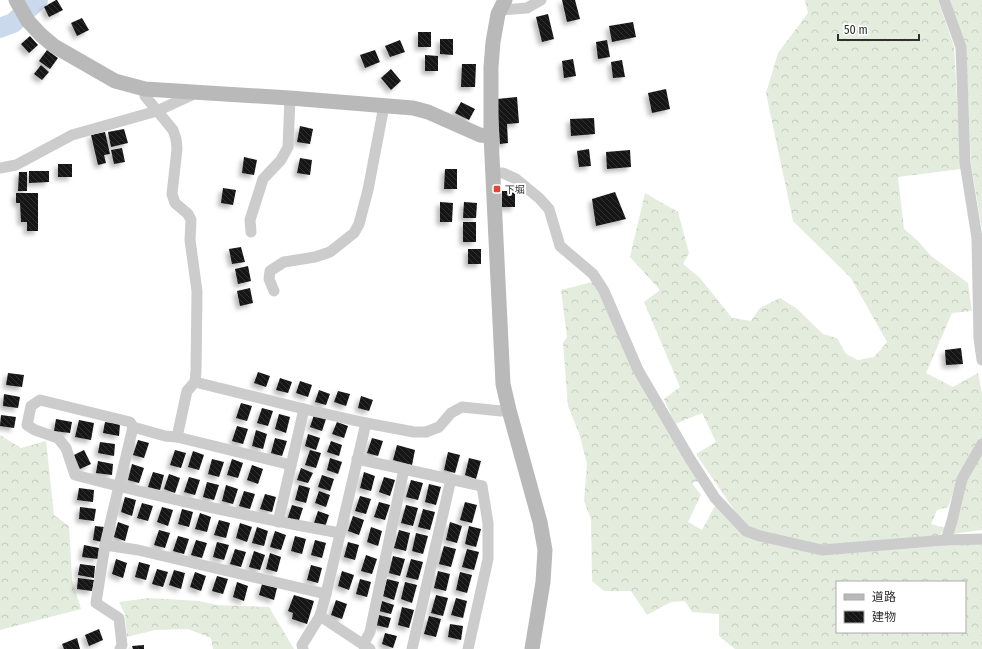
<svg xmlns="http://www.w3.org/2000/svg" width="982" height="649" font-family="'Fira Sans Condensed','Noto Sans JP',sans-serif">
<style>
.forest{fill:url(#forest-crowns);fill-rule:evenodd}
.lines{fill:none;stroke-linecap:round;stroke-linejoin:round}
.river{stroke:#cad9ec;stroke-width:20}
.building{fill:url(#building-back-hatch);filter:url(#shadow)}
.street{stroke:#ccc;stroke-width:11}
.secondary{stroke:#b9b9b9;stroke-width:15}
.poi-dot{fill:#e34534;stroke:#fff;stroke-width:1.5}
.labels{text-anchor:middle;stroke-width:4;stroke-linejoin:round;paint-order:stroke}
.poi-label{font-size:10px;fill:#2f2f2f;stroke:#fff;text-anchor:start}
</style>
<defs>
<pattern id="forest-crowns" width="20" height="18" patternUnits="userSpaceOnUse"><rect width="20" height="18" fill="#e3ecdd"/><path d="M2 6a3 3 0 1 1 6 0M12 15a3 3 0 1 1 6 0" fill="none" stroke="#c3cbbe"/></pattern>
<pattern id="building-back-hatch" width="6" height="6" patternUnits="userSpaceOnUse"><rect width="6" height="6" fill="#161616"/><path d="M-1 5l2 2M0 0l6 6M5-1l2 2" fill="none" stroke="#303030"/></pattern>
<filter id="shadow"><feDropShadow dx="-3.5" dy="3.5" stdDeviation="2" flood-color="#0004"/></filter>
</defs>
<rect width="100%" height="100%" fill="#fff"/>
<!-- forest -->
<g class="forest">
<path d="M805,0H938L954,46L961,169L898,177L904,229L918,241L931,256L968,283L972,311L952,313L926,373L953,387L978,373L982,393V438L958,479L948,507L937,510L931,524L945,528L937,539L822,547L747,529L696,454L716,442L702,413L675,424L664,399L680,387L644,302L660,290L630,257L645,193L678,212L689,253L683,264L700,278L732,318L751,321L760,308L780,298L796,308L823,334L837,338L846,354L858,360L874,357L887,342L851,278L793,221L766,93L778,53L808,13Z"/>
<path d="M949,0H982V230L971,164L966,48Z"/>
<path d="M592,282L603,298L699,481L692,483L701,495L688,522L702,530L716,504L743,534L822,555L982,543V649H735L719,636V614L692,612L685,601L671,602L647,615L631,591H604L592,581L591,519L584,501L587,464L579,433L568,406L563,343L567,337L561,290ZM837,582H965V632H837Z"/>
<path d="M0,435L21,448L46,441L54,515L69,526L72,580L81,609L0,630Z"/>
<path d="M982,453V530L952,534L966,481Z"/>
<path d="M149,598L199,601L217,605L269,607L294,649H213L211,638L188,629L155,630L127,637L125,614L119,602Z"/>
</g>
<g class="lines">
<!-- river -->
<path class="river" d="M0,28L13,23L38,0"/>
</g>
<!-- building -->
<g class="building">
<path d="M56,0H57L63,10L49,17L44,7Z"/>
<path d="M562,0H575L580,19L567,22Z"/>
<path d="M548,14L554,39L542,42L536,17Z"/>
<path d="M82,18L89,30L77,36L71,23Z"/>
<path d="M633,22L636,37L612,42L609,26Z"/>
<rect x="418" y="32" width="13" height="15"/>
<path d="M30,36L38,45L29,53L21,44Z"/>
<path d="M440,39H453V55L440,54Z"/>
<path d="M400,40L405,52L390,57L385,46Z"/>
<path d="M607,40L610,57L598,59L596,42Z"/>
<path d="M47,50L58,58L50,69L39,61Z"/>
<path d="M375,50L380,62L365,68L360,55Z"/>
<path d="M425,55L438,56V71H425Z"/>
<path d="M573,59L576,76L564,78L562,61Z"/>
<path d="M622,60L625,77L613,78L611,62Z"/>
<path d="M462,64H476L475,87H461Z"/>
<path d="M41,65L49,72L42,80L34,74Z"/>
<path d="M391,69L401,81L391,90L381,78Z"/>
<path d="M666,89L670,109L652,113L648,93Z"/>
<path d="M517,97L519,123L507,124L508,143L500,144L497,99Z"/>
<path d="M461,102L475,109L469,120L455,113Z"/>
<path d="M594,118L595,134L571,136L570,119Z"/>
<path d="M300,126L313,129L310,144L297,142Z"/>
<path d="M124,129L128,143L111,147L108,132Z"/>
<path d="M105,132L110,154L104,155L106,163L98,165L91,135Z"/>
<path d="M122,148L125,162L114,164L111,150Z"/>
<path d="M589,149L591,166L579,167L577,151Z"/>
<path d="M630,150L631,167L607,169L606,152Z"/>
<path d="M244,157L257,160L254,175L242,173Z"/>
<path d="M300,158L312,160L310,175L297,173Z"/>
<rect x="58" y="164" width="14" height="13"/>
<path d="M445,169H457V189H444Z"/>
<path d="M29,171H49V182L29,183Z"/>
<path d="M19,172H27V191H18Z"/>
<path d="M223,188L236,190L233,205L221,203Z"/>
<rect x="502" y="191" width="13" height="16"/>
<path d="M615,192L626,219L596,226L592,199Z"/>
<path d="M16,193H38V231H27V222H21L20,203H16Z"/>
<path d="M440,202L453,203L452,222H440Z"/>
<path d="M464,202L477,203L476,218H463Z"/>
<rect x="463" y="222" width="13" height="20"/>
<path d="M241,247L245,262L232,264L229,249Z"/>
<rect x="468" y="249" width="13" height="15"/>
<path d="M248,266L251,281L238,284L235,269Z"/>
<path d="M250,288L253,303L240,306L237,291Z"/>
<path d="M961,348L963,364L946,365L945,350Z"/>
<path d="M258,372L270,376L266,387L254,383Z"/>
<path d="M8,373L24,375L22,387L6,385Z"/>
<path d="M280,378L292,382L288,393L276,390Z"/>
<path d="M300,381L312,385L308,397L296,393Z"/>
<path d="M319,390L330,394L326,405L315,402Z"/>
<path d="M338,391L350,394L346,406L334,402Z"/>
<path d="M4,394L20,397L18,408L3,406Z"/>
<path d="M361,396L373,400L369,411L358,408Z"/>
<path d="M241,403L252,406L247,421L236,418Z"/>
<path d="M262,408L273,411L268,426L257,423Z"/>
<path d="M279,414L290,417L286,433L275,429Z"/>
<path d="M1,415L16,417L14,428L0,426Z"/>
<path d="M314,415L326,419L322,431L310,427Z"/>
<path d="M56,419L72,422L70,433L54,431Z"/>
<path d="M79,420L94,423L91,440L75,437Z"/>
<path d="M105,422L120,424L119,436L103,433Z"/>
<path d="M337,422L348,426L344,438L332,434Z"/>
<path d="M237,426L248,429L243,444L232,441Z"/>
<path d="M256,430L267,434L263,449L252,446Z"/>
<path d="M308,434L320,438L316,450L305,446Z"/>
<path d="M275,438L287,441L282,456L271,453Z"/>
<path d="M372,438L383,441L378,456L367,453Z"/>
<path d="M138,440L149,443L144,458L133,455Z"/>
<path d="M331,441L342,445L339,456L327,452Z"/>
<path d="M100,442L115,444L114,456L98,453Z"/>
<path d="M397,445L415,450L412,465L393,460Z"/>
<path d="M84,450L91,464L80,469L74,455Z"/>
<path d="M175,450L186,453L181,468L170,465Z"/>
<path d="M310,450L321,453L316,468L305,465Z"/>
<path d="M193,451L204,455L199,470L188,467Z"/>
<path d="M448,452L460,455L455,473L444,470Z"/>
<path d="M330,458L342,462L338,474L327,470Z"/>
<path d="M469,458L481,461L476,479L465,475Z"/>
<path d="M212,459L224,462L219,477L208,474Z"/>
<path d="M232,459L243,463L238,478L227,475Z"/>
<path d="M98,461L113,464L112,475L96,473Z"/>
<path d="M132,464L144,468L139,483L128,480Z"/>
<path d="M252,465L263,469L258,484L247,480Z"/>
<path d="M301,468L313,473L308,483L297,480Z"/>
<path d="M153,472L164,475L160,490L148,487Z"/>
<path d="M364,472L375,476L371,491L360,488Z"/>
<path d="M169,474L180,478L175,493L164,489Z"/>
<path d="M322,475L334,479L330,491L318,487Z"/>
<path d="M189,477L200,480L195,495L184,492Z"/>
<path d="M384,477L395,480L390,496L379,492Z"/>
<path d="M411,480L423,483L418,500L406,497Z"/>
<path d="M207,482L219,485L214,500L203,497Z"/>
<path d="M429,484L441,487L436,505L425,502Z"/>
<path d="M226,485L238,489L233,504L222,501Z"/>
<path d="M299,485L310,488L306,503L295,500Z"/>
<path d="M79,488L94,490L93,502L77,500Z"/>
<path d="M244,491L255,494L250,509L239,506Z"/>
<path d="M319,491L330,495L326,507L315,503Z"/>
<path d="M265,494L276,497L272,512L260,509Z"/>
<path d="M360,496L371,499L366,514L355,511Z"/>
<path d="M125,497L136,500L132,516L121,512Z"/>
<path d="M379,502L390,505L385,520L374,517Z"/>
<path d="M465,502L477,505L472,523L460,520Z"/>
<path d="M142,503L153,506L148,521L137,518Z"/>
<path d="M292,505L303,508L298,523L287,520Z"/>
<path d="M406,505L418,508L413,526L401,523Z"/>
<path d="M80,507L96,509L94,521L79,519Z"/>
<path d="M162,507L173,510L168,526L157,522Z"/>
<path d="M182,509L193,512L189,527L178,524Z"/>
<path d="M423,509L435,512L430,530L418,527Z"/>
<path d="M318,511L329,515L325,527L314,523Z"/>
<path d="M200,513L211,517L207,532L195,529Z"/>
<path d="M353,516L364,520L359,535L348,531Z"/>
<path d="M219,520L230,523L226,538L214,535Z"/>
<path d="M118,522L129,526L125,541L114,537Z"/>
<path d="M450,522L462,526L457,543L446,540Z"/>
<path d="M240,523L252,527L247,542L236,538Z"/>
<path d="M95,526L104,527L102,542L93,540Z"/>
<path d="M469,526L481,529L476,547L465,544Z"/>
<path d="M257,527L268,531L264,546L252,543Z"/>
<path d="M371,527L382,531L378,546L367,542Z"/>
<path d="M159,530L170,533L165,548L154,545Z"/>
<path d="M399,530L410,533L406,551L394,548Z"/>
<path d="M275,531L286,535L281,550L270,547Z"/>
<path d="M416,533L428,536L423,554L412,551Z"/>
<path d="M178,536L189,539L184,554L173,551Z"/>
<path d="M295,536L306,539L302,554L291,551Z"/>
<path d="M196,540L207,543L202,558L191,555Z"/>
<path d="M315,540L326,543L322,558L311,555Z"/>
<path d="M217,542L229,545L224,560L213,557Z"/>
<path d="M348,542L359,545L355,560L344,557Z"/>
<path d="M84,545L99,548L98,559L82,557Z"/>
<path d="M444,546L456,549L451,567L439,564Z"/>
<path d="M235,549L246,552L241,567L230,564Z"/>
<path d="M467,549L479,552L474,570L462,567Z"/>
<path d="M254,551L265,555L260,570L249,567Z"/>
<path d="M270,553L281,557L277,572L266,569Z"/>
<path d="M366,555L377,559L372,574L361,571Z"/>
<path d="M393,556L405,559L400,576L389,573Z"/>
<path d="M116,559L127,563L123,578L112,574Z"/>
<path d="M411,559L423,562L418,580L406,577Z"/>
<path d="M139,562L150,565L146,580L135,577Z"/>
<path d="M80,564L95,566L94,578L78,575Z"/>
<path d="M311,565L322,568L318,583L307,580Z"/>
<path d="M157,569L168,572L163,587L152,584Z"/>
<path d="M174,570L185,573L181,589L169,585Z"/>
<path d="M342,571L354,575L349,590L338,586Z"/>
<path d="M438,571L450,574L446,591L434,588Z"/>
<path d="M195,572L206,576L201,591L190,587Z"/>
<path d="M460,572L472,575L467,593L456,590Z"/>
<path d="M217,576L228,579L223,594L212,591Z"/>
<path d="M78,578L94,580L92,591L77,589Z"/>
<path d="M360,579L371,582L367,597L356,594Z"/>
<path d="M387,579L399,582L394,600L383,596Z"/>
<path d="M237,582L248,586L244,601L233,597Z"/>
<path d="M405,582L417,585L412,603L401,599Z"/>
<path d="M262,584L277,588L274,600L259,595Z"/>
<path d="M294,595L314,601L307,624L292,619L293,613L288,611Z"/>
<path d="M436,595L448,598L443,616L431,613Z"/>
<path d="M456,598L467,601L463,618L451,615Z"/>
<path d="M336,600L347,604L342,619L331,615Z"/>
<path d="M382,601L394,605L391,614L379,611Z"/>
<path d="M402,607L414,610L409,628L398,625Z"/>
<path d="M379,615L391,618L388,628L376,625Z"/>
<path d="M429,616L441,619L436,637L424,634Z"/>
<path d="M450,624L463,626L461,640L448,637Z"/>
<path d="M99,629L103,640L89,646L85,635Z"/>
<path d="M385,633L397,636L393,648L382,644Z"/>
<path d="M77,638L80,649H64L62,644Z"/>
<path d="M144,645V649H133L132,646Z"/>
</g>
<g class="lines">
<!-- street -->
<g class="street">
<path d="M944,0L961,47L965,163L977,238L979,338L982,360"/>
<path d="M500,10L527,8L541,0"/>
<path d="M145,89V96L173,130L176,139L177,149L172,194L175,203L188,214L191,220L190,240L197,291L196,371L195,382L187,391L177,437L165,436L133,427L105,545L138,550L326,594"/>
<path d="M0,168L16,165L72,135L157,111L196,93"/>
<path d="M493,173H503L516,179L539,198L549,209L560,246L593,274L604,291L638,370L690,459L715,498L746,531L760,536L822,550L946,540L982,539"/>
<path d="M251,232L250,220L263,179L281,160L288,147L290,98"/>
<path d="M274,291L269,279L270,271L284,262L315,257L330,252L354,233L359,224L368,190L384,106"/>
<path d="M195,382L304,409L366,423L414,432H426L439,427L451,413L462,407L501,411L509,410"/>
<path d="M366,423L326,594L320,616L370,649"/>
<path d="M133,427L130,422L40,400L31,406L27,425L35,430L58,438L66,448L75,475C162,498 251,517 340,533"/>
<path d="M177,437L291,465"/>
<path d="M357,459L482,486L488,523V559L468,649"/>
<path d="M278,522L304,409"/>
<path d="M946,540L952,521L962,479L982,444"/>
<path d="M105,545L96,603L119,618L122,645L120,649"/>
<path d="M363,645L370,632L404,469"/>
<path d="M303,649L302,645L320,616"/>
<path d="M412,649L451,479"/>
</g>
<!-- secondary -->
<g class="secondary">
<path d="M16,0L28,21L41,35L54,46L115,81L145,89L290,98L413,108L428,112L480,135L491,136"/>
<path d="M505,0L498,14L493,42L491,67V136L503,384L509,410L540,522L545,550L543,582L532,649"/>
</g>
</g>
<!-- markers -->
<rect class="poi-dot" x="493" y="185" width="8" height="8" rx="2"/>
<g class="labels">
<!-- poi labels -->
<g class="poi-label">
<text x="505" y="193">下堀</text>
</g>
</g>
<!-- legend -->
<rect x="836" y="581" width="130" height="52" fill="#ffffff" stroke="#acacac"/>
<rect x="844" y="594" width="20" height="6" fill="#b9b9b9" stroke="#acacac"/>
<text x="872" y="601" font-size="12" fill="#2f2f2f">道路</text>
<rect x="844" y="611" width="20" height="12" fill="url(#building-back-hatch)" stroke="#acacac"/>
<text x="872" y="621" font-size="12" fill="#2f2f2f">建物</text>
<!-- scale -->
<path d="M838 34v6h81v-6" fill="none" stroke="#2f2f2f" stroke-width="2"/>
<text x="844" y="34" font-size="12" fill="#2f2f2f" stroke="#ffffff" stroke-width="3" paint-order="stroke">50 m</text>
</svg>
